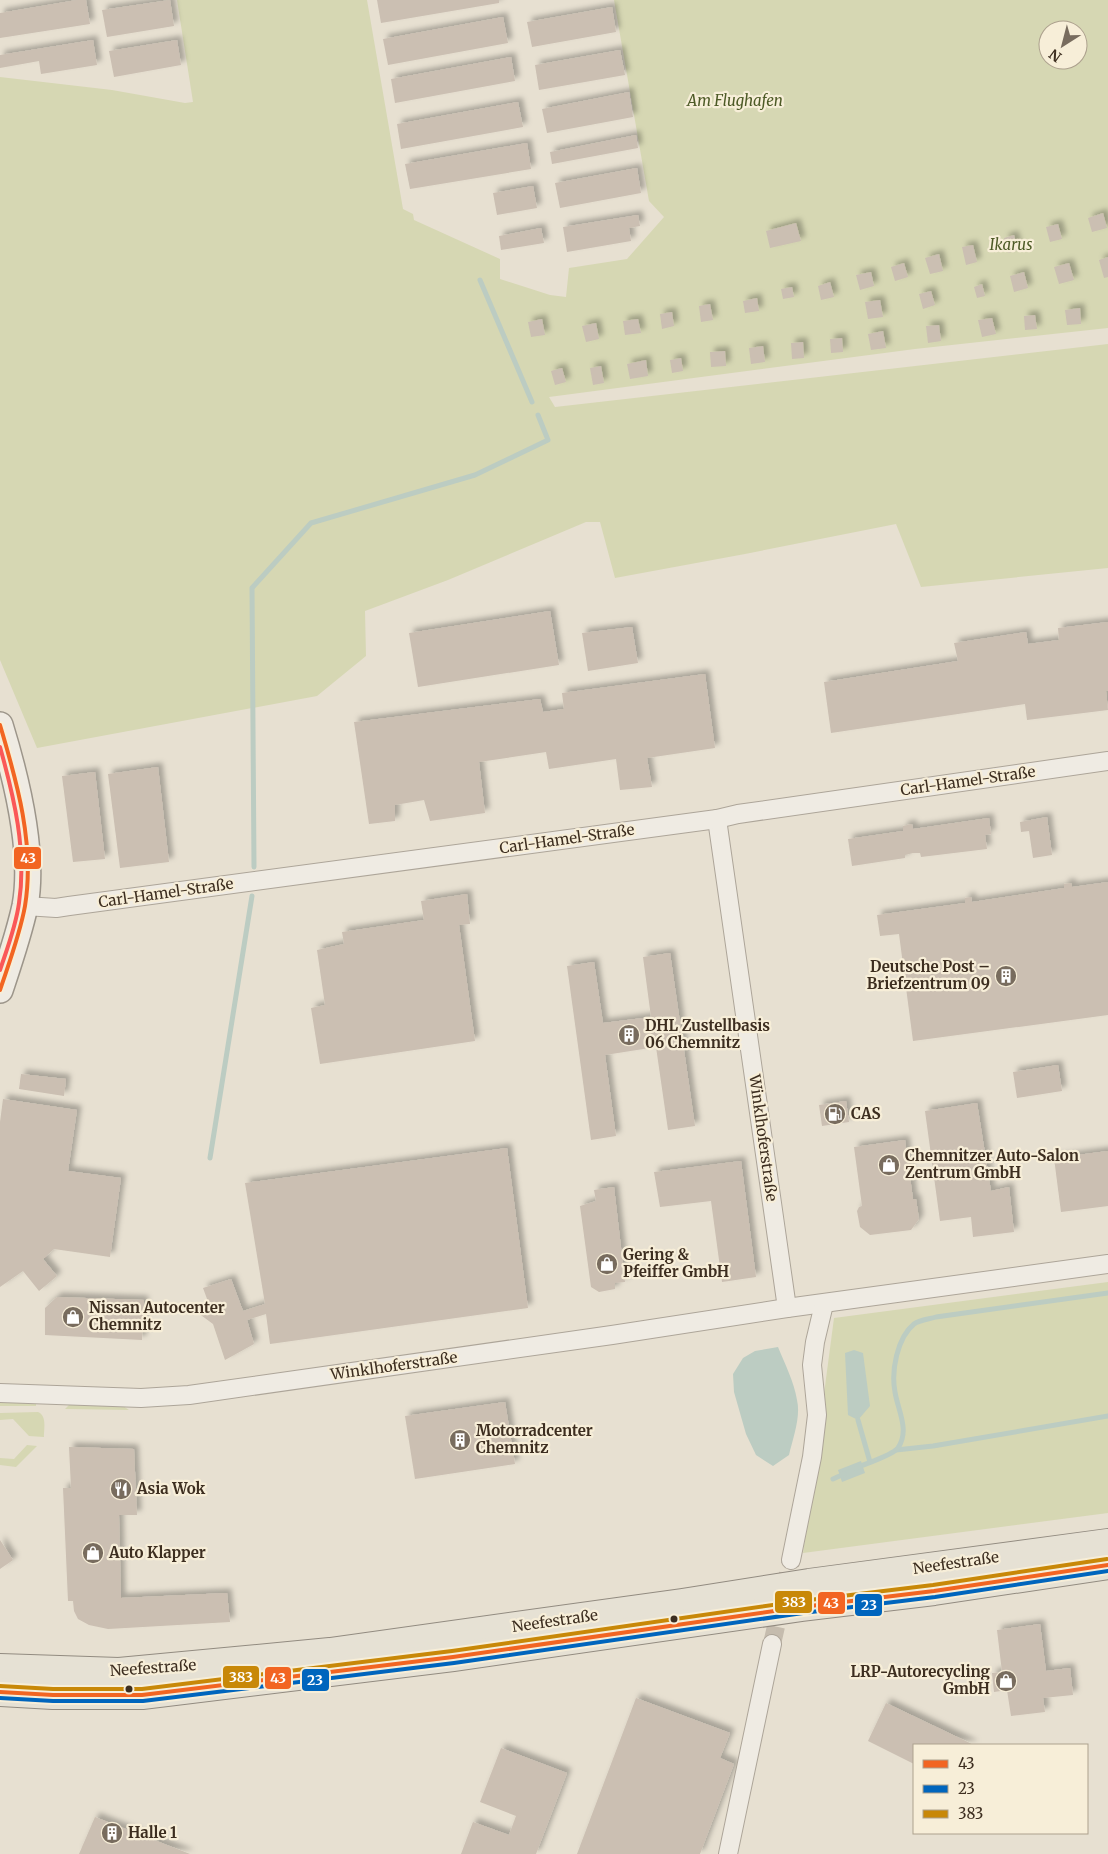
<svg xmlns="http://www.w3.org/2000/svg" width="1108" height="1854" font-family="Merriweather,serif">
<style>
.green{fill:#d6d7b3;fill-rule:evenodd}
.water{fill:#bcccc2}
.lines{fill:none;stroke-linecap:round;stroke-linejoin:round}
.stream{stroke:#bcccc2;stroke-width:5}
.building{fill:#cbbfb2;filter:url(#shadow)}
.minor-tunnel{stroke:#c5bcae;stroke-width:18;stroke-dasharray:18 9;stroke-linecap:butt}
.minor-casing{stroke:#ada599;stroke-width:20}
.secondary-casing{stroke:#9c958a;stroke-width:28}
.primary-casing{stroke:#928b80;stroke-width:30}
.minor{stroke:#efebe3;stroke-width:18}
.secondary{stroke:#efebe3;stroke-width:25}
.primary{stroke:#e6e1d4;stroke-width:28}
.bus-1-casing{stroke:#f7eed8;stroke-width:8}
.bus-2-casing{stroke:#f7eed8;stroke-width:8}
.bus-3-casing{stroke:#f7eed8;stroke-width:8}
.bus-4-casing{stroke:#f7eed8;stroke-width:8}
.bus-1{stroke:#f26522;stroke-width:4}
.bus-2{stroke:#0065bd;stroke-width:4}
.bus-3{stroke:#c88808;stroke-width:4}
.bus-4{stroke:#fa5858;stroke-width:4}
.bus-dot{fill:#3d2e20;stroke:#f7eed8;stroke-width:2}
.labels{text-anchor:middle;stroke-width:4.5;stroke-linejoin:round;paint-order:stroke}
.park-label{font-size:15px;font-style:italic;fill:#4d5a26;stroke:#f7eed8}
.street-label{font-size:15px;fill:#3d2e20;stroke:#f7eed8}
.poi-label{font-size:15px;font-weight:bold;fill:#3d2e20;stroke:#f7eed8;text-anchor:start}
.line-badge{stroke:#f7eed8;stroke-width:2}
.badge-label{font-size:14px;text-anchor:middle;font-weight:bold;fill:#fff}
</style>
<defs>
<filter id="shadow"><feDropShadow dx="4.5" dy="-4.5" stdDeviation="2.5" flood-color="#0004"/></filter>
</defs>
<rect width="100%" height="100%" fill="#e7e0d1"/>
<!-- green -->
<g class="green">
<path d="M177,0H367L403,209L413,214L414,220L500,259V279L550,295L566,297L569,268L627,259L664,217L649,201L614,0H1108V328L915,349L549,397L555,407L1108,344V568L921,587L896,524L745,554L615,578L600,522H586L448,580L365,611L366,656L317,696L37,748L0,660V77L112,90L185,103L193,102ZM1048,30H1078V60H1048Z"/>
<path d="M1108,1282V1513L803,1553L834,1318Z"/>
<rect x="0" y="1403" width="36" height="3"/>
<path d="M69,1405L123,1406L129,1410L65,1409Z"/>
<path d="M38,1412C47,1416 44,1428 44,1437L29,1436L13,1419L0,1420V1413Z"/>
<path d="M27,1445L37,1446L16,1467L0,1465V1458L14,1459Z"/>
</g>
<!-- water -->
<g class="water">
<path d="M778,1347C785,1364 794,1382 797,1400C801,1417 793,1438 789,1455L773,1466L756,1455L746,1434L734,1392L733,1374L743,1358L755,1351Z"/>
<path d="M854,1350L863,1353L870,1406L858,1420L848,1415L845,1353Z"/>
<path d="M861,1461L865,1473L842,1482L838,1470Z"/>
</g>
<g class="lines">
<!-- stream -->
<g class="stream">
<path d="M480,280L532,402"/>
<path d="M254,867L252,588L311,523L475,475L548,440L538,415"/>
<path d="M210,1158L252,896"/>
<path d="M858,1420L870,1462"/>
<path d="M896,1450L933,1446L1108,1416"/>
<path d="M856,1468C865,1464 893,1455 898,1448C910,1430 898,1411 895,1392C891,1371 897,1338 914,1324C919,1320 930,1319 936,1317L1108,1293"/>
<path d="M833,1479L844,1474"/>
</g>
</g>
<!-- building -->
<g class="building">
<path d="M77,0H86L90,24L0,38V13Z"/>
<path d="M170,0L174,26L107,37L102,10Z"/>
<path d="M377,0H499V3L381,23Z"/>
<path d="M612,7L616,32L532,47L527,22Z"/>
<path d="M503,17L508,43L388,65L383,39Z"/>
<path d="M93,40L97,65L41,74L39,61L0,68V55Z"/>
<path d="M177,40L181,65L114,77L109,51Z"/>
<path d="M620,50L625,75L539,90L535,65Z"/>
<path d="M511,57L515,81L395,103L391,79Z"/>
<path d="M629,92L633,117L547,133L542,109Z"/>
<path d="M518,102L523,127L401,149L397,124Z"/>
<path d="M636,135L638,148L552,164L550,152Z"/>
<path d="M527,143L531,169L410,189L405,164Z"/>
<path d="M637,168L641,193L560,208L555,183Z"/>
<path d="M533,186L537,208L497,215L493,193Z"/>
<path d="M1103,213L1107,228L1092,232L1088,218Z"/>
<path d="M638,215L640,226L629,228L631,241L567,252L563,227Z"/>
<path d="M796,223L801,241L770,248L766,231Z"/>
<path d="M1058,224L1062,239L1050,242L1046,227Z"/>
<path d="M541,228L544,243L501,250L499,236Z"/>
<path d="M1014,235L1018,250L1008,253L1004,238Z"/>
<path d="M973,245L977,262L966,265L962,247Z"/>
<path d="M939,254L943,271L930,274L925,258Z"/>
<path d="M1108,257V277L1104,278L1099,260Z"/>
<path d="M904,263L908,277L895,281L891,267Z"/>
<path d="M1069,263L1074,280L1059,284L1054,267Z"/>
<path d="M871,272L874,286L860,290L856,275Z"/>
<path d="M1024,272L1028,288L1014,292L1010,276Z"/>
<path d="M830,282L834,297L821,300L818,286Z"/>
<path d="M982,284L985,296L977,298L974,287Z"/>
<path d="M792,287L794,297L783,299L781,289Z"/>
<path d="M931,291L935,305L923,309L919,294Z"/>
<path d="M757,298L759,311L745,313L743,301Z"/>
<path d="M880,300L883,317L868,319L865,302Z"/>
<path d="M710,304L713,320L701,322L699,306Z"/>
<path d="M1080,308L1081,324L1067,325L1065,310Z"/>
<path d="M672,312L674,326L662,329L660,314Z"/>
<path d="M1035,315L1037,329L1025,330L1024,316Z"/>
<path d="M992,318L996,334L982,337L978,320Z"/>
<path d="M542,319L545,335L531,337L528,322Z"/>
<path d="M638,319L641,333L625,335L623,321Z"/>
<path d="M596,323L599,339L586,342L582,326Z"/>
<path d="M939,325L941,341L928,343L926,326Z"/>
<path d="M883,331L886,348L871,350L868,334Z"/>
<path d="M842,338L843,352L831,353L830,339Z"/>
<path d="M803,342L804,358L792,359L791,343Z"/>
<path d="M763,346L765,362L751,364L749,348Z"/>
<path d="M725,351L726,366L711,367L710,352Z"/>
<path d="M681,358L683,371L672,373L670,360Z"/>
<path d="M646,360L648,376L630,379L627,364Z"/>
<path d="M601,366L604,383L593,385L590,368Z"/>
<path d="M562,368L566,382L555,385L551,371Z"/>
<path d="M550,611L559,665L418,687L409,633Z"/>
<path d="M1108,622V691H1106L1108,710L1027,720L1025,704L831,733L824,682L958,661L954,643L1026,632L1028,644L1059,640L1058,628Z"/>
<path d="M632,627L638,663L588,671L582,633Z"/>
<path d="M705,674L715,748L647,758L652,787L620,790L616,759L549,769L546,752L479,762L485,813L430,821L424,800L395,805V821L369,824L354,722L540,699L543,712L564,709L562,693Z"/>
<path d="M158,767L169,862L120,868L108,774Z"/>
<path d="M95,772L105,859L73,862L62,776Z"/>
<path d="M1047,817L1052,855L1033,858L1029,831L1021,832L1020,822Z"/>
<path d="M989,818L991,834L985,835L987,849L921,857L920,853H913L905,855V858L852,866L848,839L903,831V826L912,824L913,829Z"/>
<path d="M1108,882V1015L913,1041L899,934L880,936L877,915L965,903V898L971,897L972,902L1064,888V884L1071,883L1072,887Z"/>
<path d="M467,894L470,924L459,925L475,1041L320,1064L311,1008L325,1005L317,950L344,944L342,932L424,920L421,901Z"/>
<path d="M670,953L695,1126L668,1130L656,1047L605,1055L616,1136L591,1140L567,966L594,962L603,1023L651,1017L643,957Z"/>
<path d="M1058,1065L1062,1091L1017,1098L1013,1072Z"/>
<path d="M21,1074L66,1079L64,1096L19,1089Z"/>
<path d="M3,1099L77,1110L68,1171L121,1178L110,1257L54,1249L43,1259L57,1276L39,1291L23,1271L0,1287V1122Z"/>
<path d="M846,1101L849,1122L822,1126L819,1105Z"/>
<path d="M977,1103L991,1191L1009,1187L1014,1232L973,1237L971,1217L940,1221L925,1111Z"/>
<path d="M905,1140L913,1199H916L919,1219L911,1230L870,1235L860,1227L857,1211L859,1207L862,1206L854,1147Z"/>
<path d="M507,1148L528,1308L270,1344L266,1314L247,1320L254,1344L225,1360L213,1324L198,1313L210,1307L203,1288L231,1279L243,1311L265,1304L245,1183Z"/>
<path d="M1108,1151V1206L1061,1212L1054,1158Z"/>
<path d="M741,1161L756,1277L722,1282L711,1201L660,1207L654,1172Z"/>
<path d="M614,1187L625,1282L615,1283V1289L599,1292L591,1287L580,1206L596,1201L594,1190Z"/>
<path d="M57,1297L144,1300L142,1340L45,1335V1308Z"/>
<path d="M505,1402L515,1464L415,1479L405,1416Z"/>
<path d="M69,1447L134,1449L137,1515H119L121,1598L227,1593L230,1622L108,1629L89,1625L78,1619L74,1611L73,1601H68L63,1488H71Z"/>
<path d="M0,1540L13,1560L0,1569Z"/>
<path d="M1040,1624L1046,1671L1070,1668L1073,1695L1043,1698L1045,1712L1011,1716L1007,1690L994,1692L992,1673L1002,1672L997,1630Z"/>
<path d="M636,1698L730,1733L720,1758L734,1764L700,1854H577Z"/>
<path d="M886,1703L974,1745H914V1764L868,1741Z"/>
<path d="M501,1748L567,1773L536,1854H461L473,1822L509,1835L516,1816L480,1802Z"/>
<path d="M95,1817L190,1854H79Z"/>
</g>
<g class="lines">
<!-- minor-tunnel -->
<path class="minor-tunnel" d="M772,1644L791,1560"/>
<!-- minor casing -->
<g class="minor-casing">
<g id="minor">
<path d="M717,819L787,1308"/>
<path d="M25,906L56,908L69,906L717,819L738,814L1108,761"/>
<path d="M0,1393L141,1398L189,1395L612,1335L787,1308L1108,1264"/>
<path d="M791,1560L812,1457L817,1415L812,1365L815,1342L824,1304"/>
<path d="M728,1854L772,1644"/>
</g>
</g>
<!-- secondary casing -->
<g class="secondary-casing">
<path id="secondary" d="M0,725C16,777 35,852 25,906C19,934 9,963 0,990"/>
</g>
<!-- primary casing -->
<g class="primary-casing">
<g id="primary">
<path d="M0,1668L119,1672L330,1652L682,1603L809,1583L1108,1543"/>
<path d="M0,1692L53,1695H142L453,1657L802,1607L934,1591L1108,1565"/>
</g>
</g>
<!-- minor -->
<use href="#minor" class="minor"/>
<!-- secondary -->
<use href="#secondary" class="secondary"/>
<!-- primary -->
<use href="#primary" class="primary"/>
<!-- bus-1 casing -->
<g class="bus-1-casing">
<g id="bus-1">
<path d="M0,725C17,782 35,845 25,906C20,934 9,963 0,990"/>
<path d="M0,1692L53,1695H142L453,1657L802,1607L934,1591L1108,1565"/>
</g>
</g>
<!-- bus-2 casing -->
<g class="bus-2-casing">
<path id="bus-2" d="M0,1698L53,1701H143L454,1663L803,1613L935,1597L1108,1571"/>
</g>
<!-- bus-3 casing -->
<g class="bus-3-casing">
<path id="bus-3" d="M0,1686L53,1689H142L452,1651L801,1601L933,1585L1107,1559"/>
</g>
<!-- bus-4 casing -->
<g class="bus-4-casing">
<path id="bus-4" d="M0,747C14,797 27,851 19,903C16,926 7,949 0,970"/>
</g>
<!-- bus-1 -->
<use href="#bus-1" class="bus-1"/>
<!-- bus-2 -->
<use href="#bus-2" class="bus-2"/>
<!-- bus-3 -->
<use href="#bus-3" class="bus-3"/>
<!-- bus-4 -->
<use href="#bus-4" class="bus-4"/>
</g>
<!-- icons -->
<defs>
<g id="building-disc" transform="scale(1.125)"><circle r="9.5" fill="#786c5e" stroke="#f7eed8"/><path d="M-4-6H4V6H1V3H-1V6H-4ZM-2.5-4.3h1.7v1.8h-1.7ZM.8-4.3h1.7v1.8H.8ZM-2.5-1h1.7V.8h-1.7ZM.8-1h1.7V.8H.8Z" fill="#fff"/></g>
<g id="fuel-disc" transform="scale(1.125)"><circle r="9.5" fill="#786c5e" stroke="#f7eed8"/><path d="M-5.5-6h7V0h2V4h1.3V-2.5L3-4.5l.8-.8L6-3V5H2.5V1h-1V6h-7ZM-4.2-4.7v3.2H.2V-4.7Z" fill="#fff"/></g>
<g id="shop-disc" transform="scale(1.125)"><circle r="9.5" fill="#786c5e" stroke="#f7eed8"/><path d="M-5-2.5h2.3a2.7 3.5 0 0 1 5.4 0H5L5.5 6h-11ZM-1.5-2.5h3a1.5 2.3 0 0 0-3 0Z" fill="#fff"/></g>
<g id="restaurant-disc" transform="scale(1.125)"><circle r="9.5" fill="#786c5e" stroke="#f7eed8"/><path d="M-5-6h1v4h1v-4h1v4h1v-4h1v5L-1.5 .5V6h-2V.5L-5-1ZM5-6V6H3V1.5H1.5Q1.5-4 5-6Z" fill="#fff"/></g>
</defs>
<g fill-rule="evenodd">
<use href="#building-disc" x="1006" y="976"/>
<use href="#building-disc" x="629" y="1035"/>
<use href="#fuel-disc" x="835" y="1114"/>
<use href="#shop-disc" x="889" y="1165"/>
<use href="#shop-disc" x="607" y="1264"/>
<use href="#shop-disc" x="73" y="1317"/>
<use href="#building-disc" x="460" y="1440"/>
<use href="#restaurant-disc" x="121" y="1489"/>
<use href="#shop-disc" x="93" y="1553"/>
<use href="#shop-disc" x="1006" y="1681"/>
<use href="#building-disc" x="112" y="1833"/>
</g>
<!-- markers -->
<g class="bus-dot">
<circle cx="674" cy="1619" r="4.5"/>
<circle cx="129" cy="1689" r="4.5"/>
</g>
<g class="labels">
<!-- park labels -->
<g class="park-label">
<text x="735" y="106">Am Flughafen</text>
<text x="1011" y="250">Ikarus</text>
</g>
<!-- street labels -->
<g class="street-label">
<text transform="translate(968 781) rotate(-8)" y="5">Carl-Hamel-Straße</text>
<text transform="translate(567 839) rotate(-8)" y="5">Carl-Hamel-Straße</text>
<text transform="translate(166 893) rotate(-8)" y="5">Carl-Hamel-Straße</text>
<text transform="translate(763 1138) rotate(82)" y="5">Winklhoferstraße</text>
<text transform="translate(394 1366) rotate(-8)" y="5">Winklhoferstraße</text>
<text transform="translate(956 1563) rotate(-8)" y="5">Neefestraße</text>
<text transform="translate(555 1621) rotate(-8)" y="5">Neefestraße</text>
<text transform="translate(153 1668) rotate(-4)" y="5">Neefestraße</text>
</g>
<!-- poi labels -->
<g class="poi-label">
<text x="990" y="972" text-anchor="end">Deutsche Post –<tspan x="990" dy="17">Briefzentrum 09</tspan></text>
<text x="645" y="1031">DHL Zustellbasis<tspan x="645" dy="17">06 Chemnitz</tspan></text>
<text x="851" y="1119">CAS</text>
<text x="905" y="1161">Chemnitzer Auto-Salon<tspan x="905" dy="17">Zentrum GmbH</tspan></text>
<text x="623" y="1260">Gering &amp;<tspan x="623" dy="17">Pfeiffer GmbH</tspan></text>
<text x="89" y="1313">Nissan Autocenter<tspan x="89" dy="17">Chemnitz</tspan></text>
<text x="476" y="1436">Motorradcenter<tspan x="476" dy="17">Chemnitz</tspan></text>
<text x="137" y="1494">Asia Wok</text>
<text x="109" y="1558">Auto Klapper</text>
<text x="990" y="1677" text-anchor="end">LRP-Autorecycling<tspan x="990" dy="17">GmbH</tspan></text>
<text x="128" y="1838">Halle 1</text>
</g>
</g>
<g class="line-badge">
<rect x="13" y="846" width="29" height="24" rx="5" fill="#f26522"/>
<rect x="774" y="1590" width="39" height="24" rx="5" fill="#c88808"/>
<rect x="817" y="1591" width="29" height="24" rx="5" fill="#f26522"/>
<rect x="854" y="1593" width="29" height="24" rx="5" fill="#0065bd"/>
<rect x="222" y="1665" width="38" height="24" rx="5" fill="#c88808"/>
<rect x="264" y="1666" width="28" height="24" rx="5" fill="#f26522"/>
<rect x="301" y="1668" width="29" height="24" rx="5" fill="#0065bd"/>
</g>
<g class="badge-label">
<text x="28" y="863">43</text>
<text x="794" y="1607">383</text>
<text x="831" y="1608">43</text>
<text x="869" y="1610">23</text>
<text x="241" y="1682">383</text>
<text x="278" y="1683">43</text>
<text x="315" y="1685">23</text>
</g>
<!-- legend -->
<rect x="913" y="1744" width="175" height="90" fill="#f7eed8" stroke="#ada18e"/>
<rect x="923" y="1760" width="25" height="8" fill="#f26522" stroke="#ada18e"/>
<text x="958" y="1769" font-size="15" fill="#3d2e20">43</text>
<rect x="923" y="1785" width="25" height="8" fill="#0065bd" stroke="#ada18e"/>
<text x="958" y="1794" font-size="15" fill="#3d2e20">23</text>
<rect x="923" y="1810" width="25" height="8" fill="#c88808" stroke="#ada18e"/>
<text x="958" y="1819" font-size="15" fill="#3d2e20">383</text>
<!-- north arrow -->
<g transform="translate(1063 45) rotate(216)"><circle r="24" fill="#f7eed8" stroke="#ada18e"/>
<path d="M0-4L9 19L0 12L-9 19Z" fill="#786c5e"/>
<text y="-8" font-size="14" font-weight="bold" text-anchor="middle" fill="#3d2e20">N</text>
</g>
</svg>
